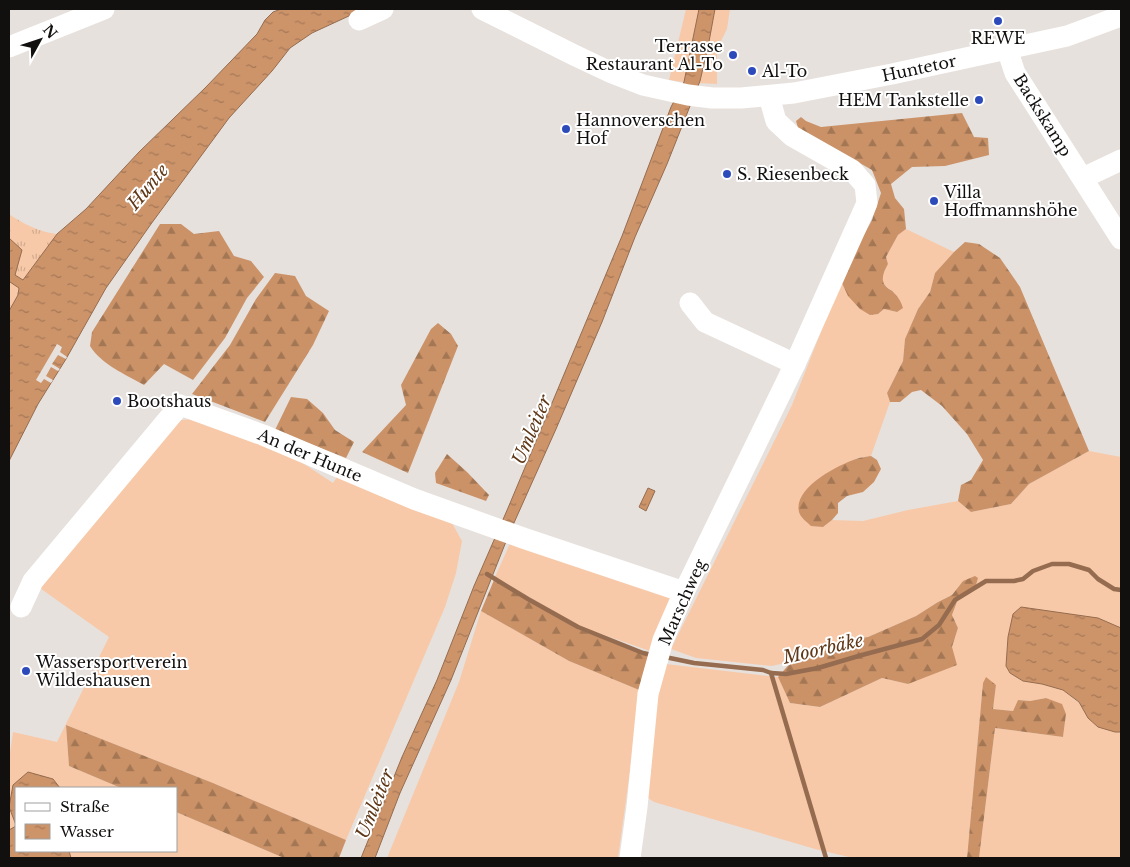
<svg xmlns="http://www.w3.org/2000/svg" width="1130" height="867" font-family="'Libre Baskerville',serif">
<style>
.grass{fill:#f7c9a8}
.forest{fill:url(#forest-firs)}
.park{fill:url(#park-tufts)}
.water{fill:url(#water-ripples);stroke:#956c4f}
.pier{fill:#e7e1dd}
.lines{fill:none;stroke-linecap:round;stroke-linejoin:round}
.stream{stroke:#956c4f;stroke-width:4.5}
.minor{stroke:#fff;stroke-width:21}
.poi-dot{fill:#2d4abb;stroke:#fff;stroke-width:2}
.labels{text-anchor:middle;stroke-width:4;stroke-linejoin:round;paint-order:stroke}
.poi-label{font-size:16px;fill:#12100f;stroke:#fff;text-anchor:start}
.street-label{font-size:16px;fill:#12100f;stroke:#fff}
.water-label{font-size:18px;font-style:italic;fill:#5f3818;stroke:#fff}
</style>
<defs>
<pattern id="forest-firs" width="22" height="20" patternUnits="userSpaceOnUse" patternTransform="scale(1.25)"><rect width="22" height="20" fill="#cb9268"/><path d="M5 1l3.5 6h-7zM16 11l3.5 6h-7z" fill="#a37654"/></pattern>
<pattern id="park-tufts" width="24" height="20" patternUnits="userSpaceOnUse" patternTransform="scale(1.25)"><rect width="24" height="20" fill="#f7c9a8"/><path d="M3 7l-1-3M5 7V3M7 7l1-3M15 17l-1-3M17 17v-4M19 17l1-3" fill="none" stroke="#d3ac8f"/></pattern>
<pattern id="water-ripples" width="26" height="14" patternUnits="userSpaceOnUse" patternTransform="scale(1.25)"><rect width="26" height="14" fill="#cd946a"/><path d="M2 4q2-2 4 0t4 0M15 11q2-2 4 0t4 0" fill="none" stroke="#a57756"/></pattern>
</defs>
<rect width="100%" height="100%" fill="#e7e1dd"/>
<!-- grass -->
<g class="grass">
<path d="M686,9H699L684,82L669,80Z"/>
<path d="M715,9H730L727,29L717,49V84L699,83L708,47Z"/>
<path d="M906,229L954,252L935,273L930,292L918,309L905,339L903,361L887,393L890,402L871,456L857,458L823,527L832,520L863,521L908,510L958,501L971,512L1011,504L1029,484L1089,451L1121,457V628L1098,618L1008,637L1006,665L1010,673L1023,681L1042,683L1063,690L1079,703L1088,718L1115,732H1121V858H979L995,728L1063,737L1066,714L1046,698L1030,701L1018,700L1013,711L993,709L996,685L983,683L967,858H853L815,849L654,802L648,798L657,694L666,664L778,677L790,703L820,707L882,678L908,684L952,647L958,628L952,615L958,599L976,585L963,581L952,595L938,602L916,616L868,637L845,640L815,656L772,666L696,658L671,649L759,472L792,405L841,281L878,314L884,309L897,312L894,292C880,284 880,277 888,264L886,257L898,235Z"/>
<path d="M192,419L295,458L333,483L340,472L452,523L462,541L456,573L445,607L346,840L213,783L66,725L69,766L121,788H60L53,779L13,785L9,807L16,826L9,830V760L13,732L57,742L109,637L37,586L173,421Z"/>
<path d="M512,539L670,596L672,606L650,651L578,626L495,577Z"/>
<path d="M481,611L569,661L644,692L634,742L618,858H387L459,682Z"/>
<path d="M176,812L284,858H71L69,851H176Z"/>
</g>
<!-- forest -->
<g class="forest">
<path d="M962,113L974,137L988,138L989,155L945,166L912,167L891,184L895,198L904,209L906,229L898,235L886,257L888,264C883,273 879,282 889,289C893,292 891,289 895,294C899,298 901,302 903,308L897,312L884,309L878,314L870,315L860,309L848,296L841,281L846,268L872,220L881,193L872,170L798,128L796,121L801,117L806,121L821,127Z"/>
<path d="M160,224H181L194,234L219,231L234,256L251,261L264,277L247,298L225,338L193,380L164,364L144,385C125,374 102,365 90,346L92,332Z"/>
<path d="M965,242L979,244L1000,258L1020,287L1089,451L1029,484L1011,504L971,512L958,501L961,485L971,480L983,460L967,434L942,406L921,390L912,392L900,402H890L887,393L903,361L905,339L918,309L930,292L935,273L954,252Z"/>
<path d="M275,273L295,276L306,296L329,311L313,345L265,422L192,394L230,345L256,299Z"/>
<path d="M438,323L451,334L458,346L408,473L362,452L406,405L401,385L431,329Z"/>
<path d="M291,397L307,399L323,413L335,430L354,442L346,458L275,430Z"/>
<path d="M447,454L467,472L489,495L486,501L436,483L435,473Z"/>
<path d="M871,456L877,460L881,469L874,482L863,492L847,496L838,503V513L832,520L823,527L811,526C807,522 800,517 799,512C793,488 838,465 856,459C861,457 866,457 871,456Z"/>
<path d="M975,576L978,578L976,585L958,599L952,615L958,628L952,647L957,665L908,684L882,678L820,707L790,703L778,677L792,661L815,656L845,640L868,637L916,616L938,602L952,595L963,581Z"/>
<path d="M494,580L578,629L650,657L644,692L569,661L481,611Z"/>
<path d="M986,677L996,685L993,709L1013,711L1018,700L1030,701L1046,698L1062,704L1066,714L1063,737L995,728L979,858H967L983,683Z"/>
<path d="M66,725L213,783L346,840L339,858H284L176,812V788H121L69,766Z"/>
</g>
<!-- park -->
<path class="park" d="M9,214C23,224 40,232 57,234L23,280L19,288L18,295L9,311Z"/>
<!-- water -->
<g class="water">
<path d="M281,9H364L312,33L290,48L272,71L229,118L151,224L106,288L66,359L38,404L9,461V311L18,295L19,288L10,282L9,284V238L22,250L15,275L23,280L57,234L86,209L139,152L205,88L257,34L265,20L273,12Z"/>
<path d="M699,9H715L708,47L700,81L667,164L635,237L602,322L556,429L509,534L451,680L400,793L375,858H361L402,757L437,680L474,586L508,508L622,236L671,107L684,82Z"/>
<path d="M648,488L655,491L646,511L639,507Z"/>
<path d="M1021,607L1098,618L1121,628V732H1115L1098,727L1088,718L1079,702L1063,690L1042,684L1023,681L1010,673L1006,666L1008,637L1013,614Z"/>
<path d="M28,772L53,779L60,788H16V825L9,807L13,785Z"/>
<path d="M16,826V851H69L71,858H9V830Z"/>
</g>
<!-- pier -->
<path class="pier" d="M57,344L62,347L60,352L67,357L66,359L58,355L52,364L60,369L58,371L51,367L46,376L53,380L51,383L44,379L41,383L36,380Z"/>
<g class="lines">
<!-- stream -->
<g class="stream">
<path d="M487,574L528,599L578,627L643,653L652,655"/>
<path d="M665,657L694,663L763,670L771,673L786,674L818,668L862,655L922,639L939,625L955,600L986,581H1014L1023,579L1033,571L1052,564H1069L1089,570L1098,579L1114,589L1121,590"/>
<path d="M771,673L826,858"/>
</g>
<!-- minor -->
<g class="minor">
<path d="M482,9L574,55L612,73L643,85L688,95L712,98H741L794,93L892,74L1007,49L1067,36L1121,16"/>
<path d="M359,20L383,9"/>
<path d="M9,47L104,9"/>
<path d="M1007,49L1015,73L1121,239"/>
<path d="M1083,178L1121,160"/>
<path d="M690,303L705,322L795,364"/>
<path d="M21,607L33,581L180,405L263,435L414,499L523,538L684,592"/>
<path d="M630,858L637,807L648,694L663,640L684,592L795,364L867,203L865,185L852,170L792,136L776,121L769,96"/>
</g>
</g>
<!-- markers -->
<g class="poi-dot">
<circle cx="998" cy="21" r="5"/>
<circle cx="733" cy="55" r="5"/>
<circle cx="752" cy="71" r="5"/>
<circle cx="979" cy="100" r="5"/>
<circle cx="566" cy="129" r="5"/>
<circle cx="727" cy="174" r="5"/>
<circle cx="934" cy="201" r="5"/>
<circle cx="117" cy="401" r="5"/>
<circle cx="26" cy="671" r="5"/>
</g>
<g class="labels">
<!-- poi labels -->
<g class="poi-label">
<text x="998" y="44" text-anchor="middle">REWE</text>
<text x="723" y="52" text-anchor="end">Terrasse<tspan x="723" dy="18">Restaurant Al-To</tspan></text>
<text x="762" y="77">Al-To</text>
<text x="969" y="106" text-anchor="end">HEM Tankstelle</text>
<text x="576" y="126">Hannoverschen<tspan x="576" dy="18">Hof</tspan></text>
<text x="737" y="180">S. Riesenbeck</text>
<text x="944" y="198">Villa<tspan x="944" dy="18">Hoffmannshöhe</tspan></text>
<text x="127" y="407">Bootshaus</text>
<text x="36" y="668">Wassersportverein<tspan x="36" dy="18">Wildeshausen</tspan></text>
</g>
<!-- street labels -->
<g class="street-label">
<text transform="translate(919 68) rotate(-12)" y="6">Huntetor</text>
<text transform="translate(1043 115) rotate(58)" y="6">Backskamp</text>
<text transform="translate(310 455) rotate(23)" y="6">An der Hunte</text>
<text transform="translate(682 602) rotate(-66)" y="6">Marschweg</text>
</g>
<!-- water labels -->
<g class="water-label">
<text transform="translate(148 187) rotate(-50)" y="6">Hunte</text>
<text transform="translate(532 430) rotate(-67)" y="6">Umleiter</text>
<text transform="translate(823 649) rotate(-13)" y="6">Moorbäke</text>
<text transform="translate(375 804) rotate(-68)" y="6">Umleiter</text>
</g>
</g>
<!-- border -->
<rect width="1130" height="867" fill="none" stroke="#12100f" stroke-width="20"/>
<!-- legend -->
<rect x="15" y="787" width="162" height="65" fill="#ffffff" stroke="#a09f9f"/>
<rect x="25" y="803" width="25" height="8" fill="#ffffff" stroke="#a09f9f"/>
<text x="60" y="812" font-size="15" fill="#12100f">Straße</text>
<rect x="25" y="824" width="25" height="15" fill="url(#water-ripples)" stroke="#a09f9f"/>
<text x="60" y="837" font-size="15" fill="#12100f">Wasser</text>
<!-- north arrow -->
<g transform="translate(40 40) rotate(50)" stroke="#ffffff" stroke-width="4" paint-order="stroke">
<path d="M0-4L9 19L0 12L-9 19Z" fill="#12100f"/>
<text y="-8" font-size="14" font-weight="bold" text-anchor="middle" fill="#12100f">N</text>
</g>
</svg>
